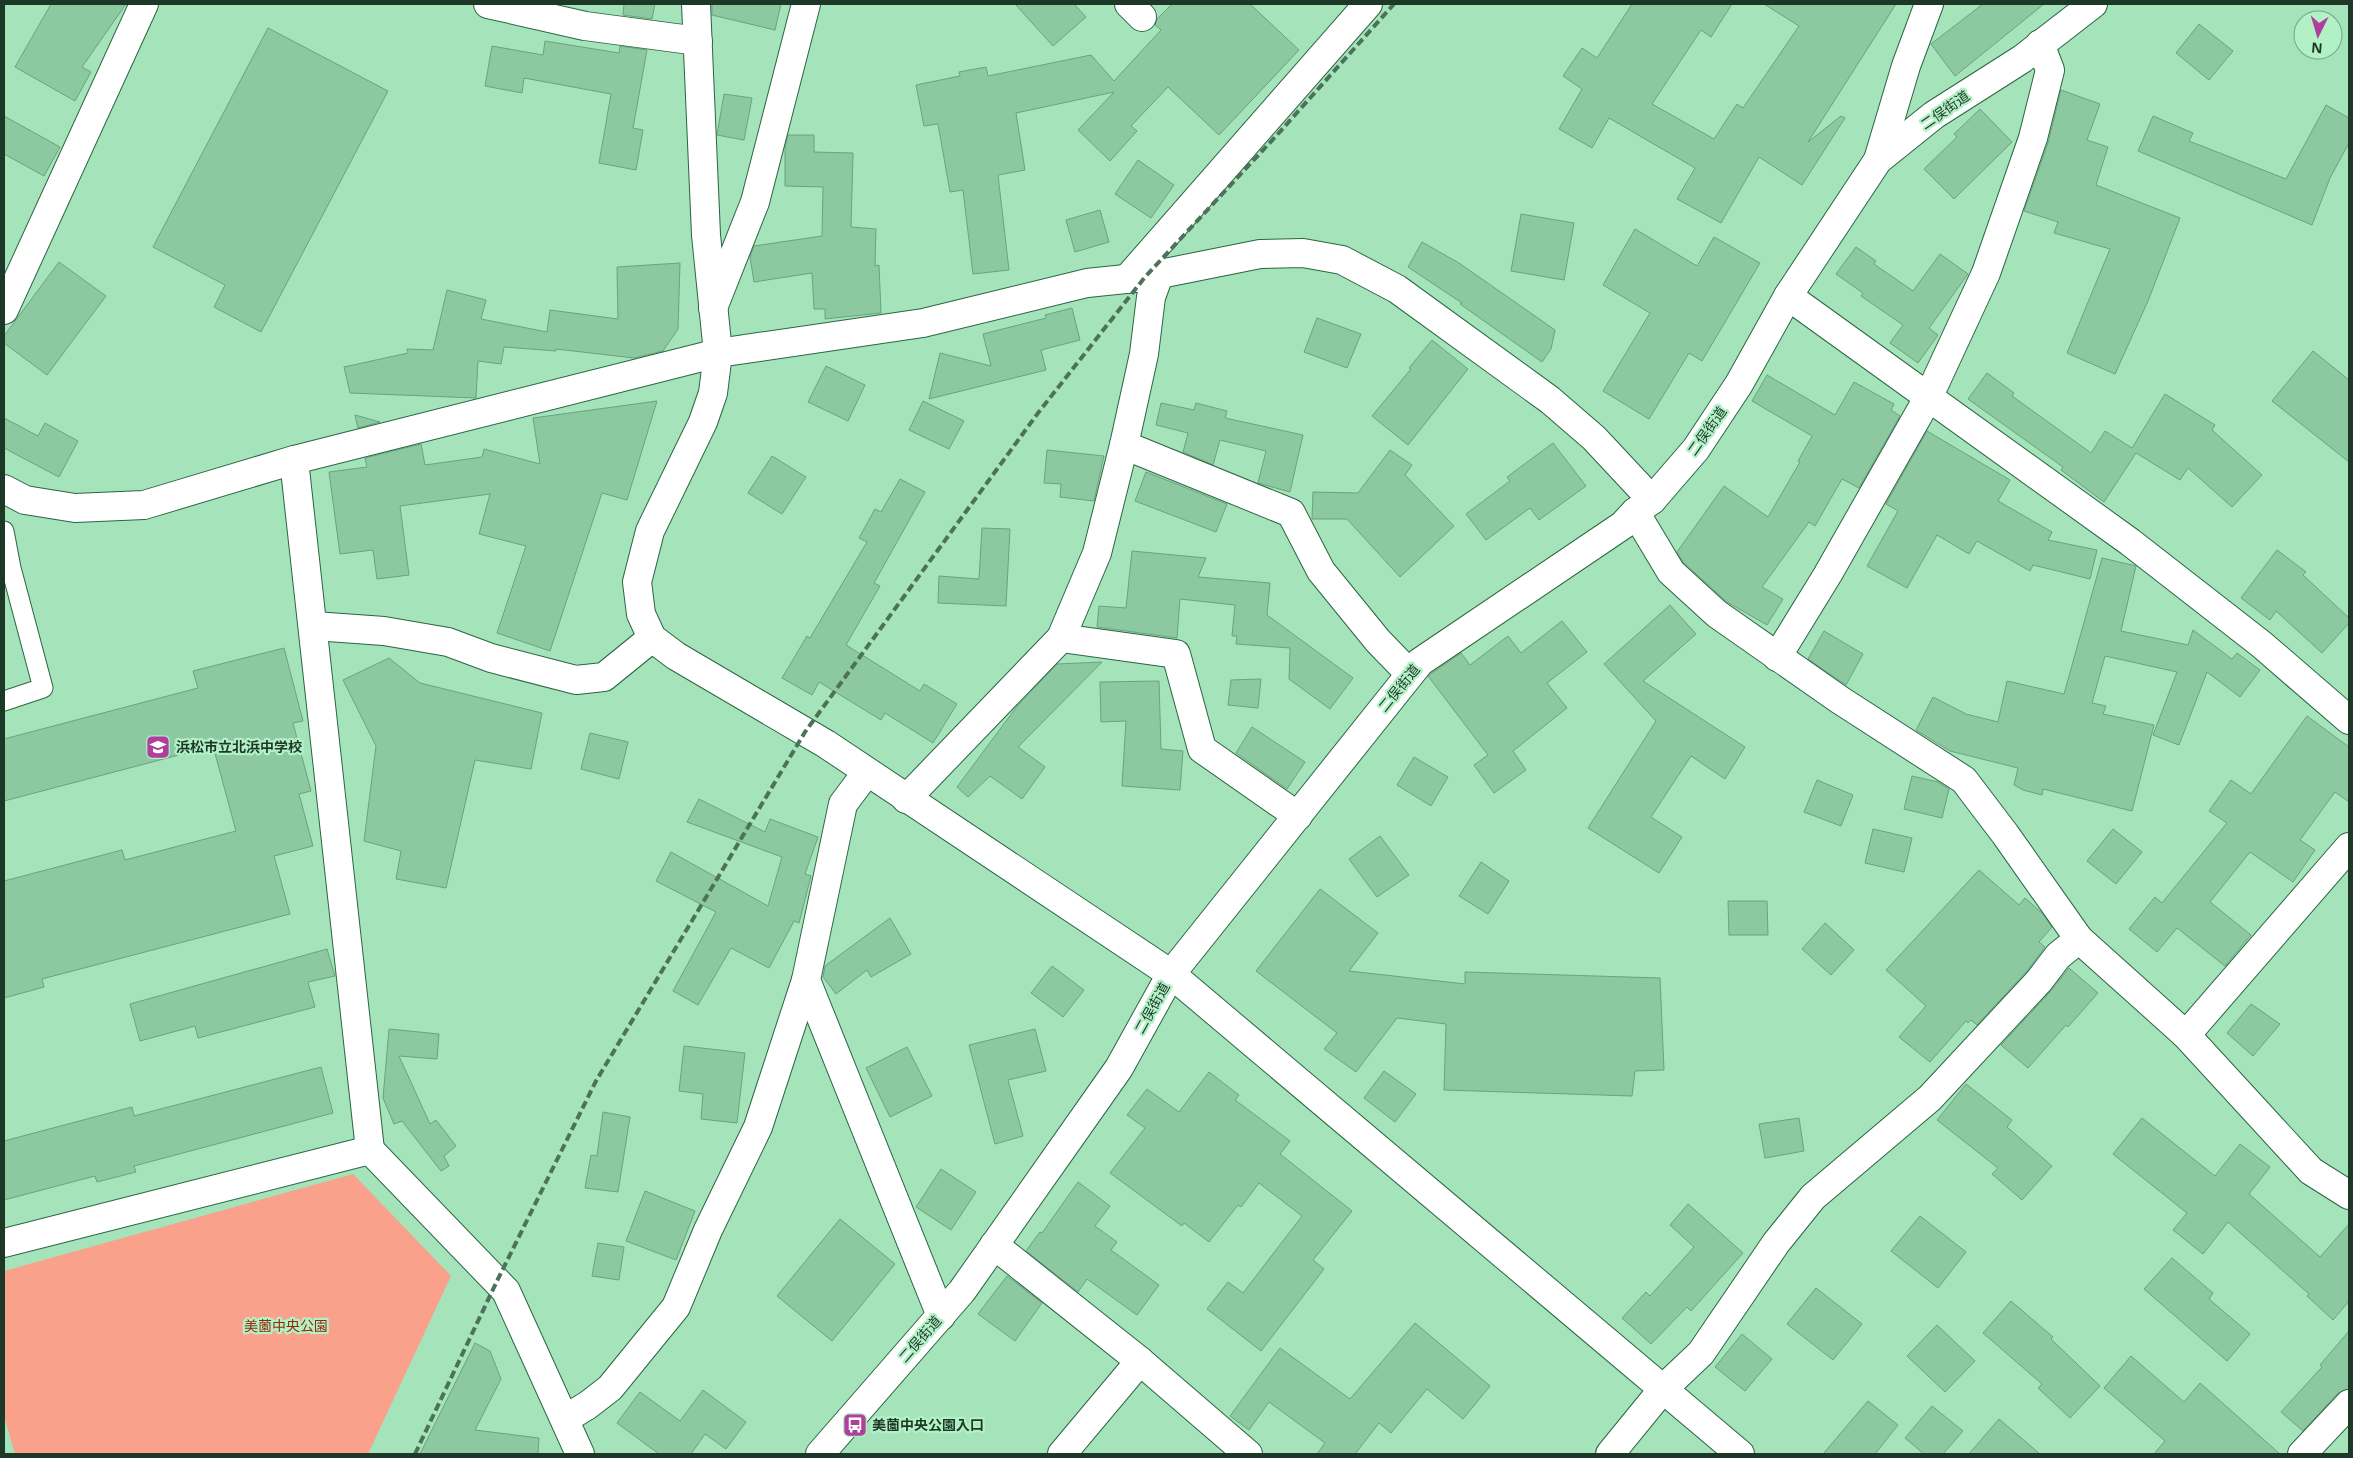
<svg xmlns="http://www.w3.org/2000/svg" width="2353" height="1458" font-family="'Noto Sans','Noto Sans JP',sans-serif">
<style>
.green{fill:#f9a18b}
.building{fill:#8cc9a0;stroke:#68a47d}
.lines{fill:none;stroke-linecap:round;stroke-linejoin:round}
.service-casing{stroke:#2a6642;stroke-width:21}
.minor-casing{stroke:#2a6642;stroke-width:30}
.tertiary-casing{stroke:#2a6642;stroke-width:30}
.service{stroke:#fff;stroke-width:19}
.minor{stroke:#fff;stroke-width:28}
.tertiary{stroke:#fff;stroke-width:28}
.rail{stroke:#4c7259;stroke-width:4;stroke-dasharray:8 4;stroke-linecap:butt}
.labels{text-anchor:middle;stroke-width:4.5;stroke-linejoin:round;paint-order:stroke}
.street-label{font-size:14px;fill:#1e3827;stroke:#b2f0c6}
.poi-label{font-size:14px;font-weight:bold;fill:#1e3827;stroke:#b2f0c6;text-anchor:start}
.park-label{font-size:14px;fill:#952809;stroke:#b2f0c6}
</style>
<rect width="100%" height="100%" fill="#a5e3ba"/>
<!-- green -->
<path class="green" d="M353,1174L451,1276L368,1454H15L4,1416V1271Z"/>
<!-- building -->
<g class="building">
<path d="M51,4H126L82,67L91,72L75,101L15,67Z"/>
<path d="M624,4H655L652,19L623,15Z"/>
<path d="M712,4H781L775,30L712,15Z"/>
<path d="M1015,4H1074L1086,17L1053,46Z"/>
<path d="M1172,4H1250L1299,50L1219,135L1168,87L1131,126L1137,131L1110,161L1078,130L1114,92L1016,113L1025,170L998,175L1009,270L973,274L963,190L950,192L938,124L924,126L916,85L960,76L959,72L986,67L988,76L1091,55L1114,81L1161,30L1155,25L1157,19Z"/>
<path d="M1632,4H1732L1711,37L1701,30L1652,104L1714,139L1737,104L1743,108L1799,26L1764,4H1896L1808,142L1841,116L1845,118L1802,185L1759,157L1721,223L1677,199L1695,168L1609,118L1592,148L1559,129L1582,89L1563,76L1582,48L1597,58Z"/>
<path d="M1983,4H2044L1955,76L1931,44Z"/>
<path d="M2199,24L2233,51L2209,80L2176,53Z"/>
<path d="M268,28L388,91L261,332L214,307L225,285L153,247Z"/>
<path d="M545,41L619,53L620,46L647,50L633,128L643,130L636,170L599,163L611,94L524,78L522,93L485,86L492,46L543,55Z"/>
<path d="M2061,90L2100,104L2087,140L2108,147L2096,185L2180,218L2148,301L2115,374L2067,353L2110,249L2054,233L2058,222L2024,211L2048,143Z"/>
<path d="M724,94L752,98L744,140L717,135Z"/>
<path d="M2326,105L2349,118V143L2330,178L2312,225L2138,151L2153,116L2193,133L2189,141L2286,179Z"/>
<path d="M1980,109L2012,142L1954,199L1924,169L1957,137L1954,134Z"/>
<path d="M4,116L60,147L44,176L4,154Z"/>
<path d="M788,135H814V152L853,153L851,227L876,229L875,266L879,265L881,313L825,319V309H814L812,273L754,282L750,257L754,246L822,236L823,187L785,186V148Z"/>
<path d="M1138,160L1174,185L1151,218L1115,194Z"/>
<path d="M1100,210L1109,242L1075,252L1066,220Z"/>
<path d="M1521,214L1574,223L1564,280L1511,271Z"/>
<path d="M1635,229L1697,266L1714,237L1760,263L1702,361L1689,353L1649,419L1603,391L1650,313L1603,285Z"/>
<path d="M1422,242L1459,263L1555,330L1551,349L1542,362L1460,304L1462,303L1408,267Z"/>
<path d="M1856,247L1876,261L1874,264L1913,291L1940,254L1968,274L1929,328L1938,335L1918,363L1890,343L1903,325L1861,296L1863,293L1836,274Z"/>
<path d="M59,262L106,296L47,375L4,343V336Z"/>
<path d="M680,263L678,329L663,351L634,358L556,349V351L504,347L501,364L478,361L476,398L350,393L344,367L408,353L407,349L433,350L447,290L486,300L481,319L547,332L550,310L618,319L617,267Z"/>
<path d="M1072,308L1080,340L1041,350L1046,370L929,399L940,353L991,366L983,334L1046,318L1045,315Z"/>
<path d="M1317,318L1361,334L1347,368L1304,352Z"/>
<path d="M1432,340L1468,369L1408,445L1372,416L1411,369L1409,368Z"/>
<path d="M2313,351L2349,380V462L2272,401Z"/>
<path d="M826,366L865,385L848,421L808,402Z"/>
<path d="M1987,373L2014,393L2012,396L2091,453L2105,431L2132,448L2165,394L2215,425L2212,430L2262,475L2232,507L2188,468L2180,480L2136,453L2104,502L2061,470L2063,467L1968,399Z"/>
<path d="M1767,375L1835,415L1854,382L1894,404L1891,410L1900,416L1859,488L1842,479L1815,526L1809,522L1762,587L1783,599L1767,625L1727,602L1683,562L1677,552L1724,486L1768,517L1800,462L1798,461L1812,436L1752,401Z"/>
<path d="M657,401L627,500L602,493L550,651L497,633L526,546L479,534L490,494L400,506L409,575L377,579L373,550L340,554L329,472L367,467L365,458L421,444L425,465L482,457L484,449L540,464L533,418Z"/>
<path d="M923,401L964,421L949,449L909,430Z"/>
<path d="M1161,403L1194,410L1196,403L1227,411L1225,418L1303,435L1290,492L1258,483L1266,451L1220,440L1213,465L1183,452L1188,433L1156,425Z"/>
<path d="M355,415L380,422L358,428Z"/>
<path d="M4,418L38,436L45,423L78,441L59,477L4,448Z"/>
<path d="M1927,431L2010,480L1998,501L2052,532L2048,540L2097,550L2090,579L2033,565L2030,571L1977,541L1969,554L1937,535L1907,588L1867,566L1898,511L1886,504Z"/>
<path d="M1553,443L1586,486L1539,520L1530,508L1486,540L1466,514L1510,481L1507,477Z"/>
<path d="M1047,450L1104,456L1094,501L1060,497L1061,484L1044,483Z"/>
<path d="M1390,450L1412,465L1405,475L1454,526L1400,577L1347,519H1312L1313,492L1358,493Z"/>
<path d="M772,456L806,477L782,514L748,493Z"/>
<path d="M1146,472L1227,504L1216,532L1135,501Z"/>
<path d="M900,479L925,492L874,583L880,586L846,645L920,691L924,684L957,704L933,743L885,713L881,720L819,682L812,695L782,678L807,636L810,638L867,542L859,538L875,509L881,512Z"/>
<path d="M982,528L1010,529L1006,606L938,603L939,576L979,579Z"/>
<path d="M2277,550L2306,572L2303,575L2349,618V623L2322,653L2276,611L2270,620L2241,598Z"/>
<path d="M1132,551L1206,558L1198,577L1270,583L1267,615L1353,678L1330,709L1289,679L1290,648L1236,644L1237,636H1232L1235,605L1180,599L1177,638L1097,627L1099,606L1126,608Z"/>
<path d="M2102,558L2136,566L2121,631L2188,645L2193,630L2232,659L2237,653L2260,670L2240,697L2207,672L2179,745L2153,735L2177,672L2105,656L2092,703L2106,706L2103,714L2154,725L2132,811L2043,789L2042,795L2023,790L2014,785L2018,768L1950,751L1916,730L1933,697L1966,714L1998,722L2007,681L2064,694Z"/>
<path d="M1670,605L1696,634L1643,681L1745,747L1725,779L1691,756L1651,817L1682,837L1659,873L1588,828L1656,721L1604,664Z"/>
<path d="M1562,621L1587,652L1547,683L1567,708L1513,751L1526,770L1494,793L1474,765L1488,755L1428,676L1461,653L1470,665L1508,636L1521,653Z"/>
<path d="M1824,631L1863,654L1846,685L1808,659Z"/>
<path d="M284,648L303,721L293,723L311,791L299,794L313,846L274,856L290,914L42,979L44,987L4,998V881L122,850L125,860L236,831L213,746L4,801V739L198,688L193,671Z"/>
<path d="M389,658L420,683L542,713L531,769L475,760L446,888L396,879L401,851L364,841L376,746L343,680Z"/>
<path d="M1102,662L1018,747L1045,767L1022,799L990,776L968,797L957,787L1018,705L1057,664Z"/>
<path d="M1261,679L1258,708L1228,705L1231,680Z"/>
<path d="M1159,681L1161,749L1183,751L1180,790L1122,786L1126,721L1101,722L1100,682Z"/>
<path d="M2307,716L2349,747V802L2335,792L2300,840L2315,850L2293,882L2250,852L2210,902L2251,935L2225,966L2177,928L2157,952L2129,929L2155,897L2162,903L2227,823L2209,811L2231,780L2251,794Z"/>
<path d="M1252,727L1305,762L1287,789L1236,753Z"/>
<path d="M590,733L628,742L619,779L581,769Z"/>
<path d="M1414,757L1448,777L1431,806L1397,785Z"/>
<path d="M1912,776L1938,782L1949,789L1942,818L1904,809Z"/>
<path d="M1817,780L1853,795L1841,826L1804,812Z"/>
<path d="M699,799L765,832L770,819L818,837L805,874L811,876L799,923L794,921L769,968L731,948L698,1005L673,991L716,912L656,881L671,852L768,906L782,857L687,822Z"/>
<path d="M1873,829L1912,838L1904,872L1865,863Z"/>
<path d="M2113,829L2142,852L2116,884L2087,861Z"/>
<path d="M1380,836L1409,875L1377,897L1349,859Z"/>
<path d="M1481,862L1509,881L1488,914L1459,896Z"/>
<path d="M1979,870L2019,905L2025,898L2042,913L2052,927L2039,942L2045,947L2027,971L1977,1025L1971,1020L1968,1023L1966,1021L1930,1062L1899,1037L1926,1006L1886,970Z"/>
<path d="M1320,889L1378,933L1349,971L1465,984V972L1660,978L1664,1070L1635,1071L1632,1096L1444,1090L1446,1024L1397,1018L1356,1072L1324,1049L1337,1033L1256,971Z"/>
<path d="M1728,901H1767L1768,935H1729Z"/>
<path d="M890,918L911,954L871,977L867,970L836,994L823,977L825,966Z"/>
<path d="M1825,923L1854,950L1831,975L1802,949Z"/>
<path d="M327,949L335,976L308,982L315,1007L198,1038L195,1026L140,1041L130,1004Z"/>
<path d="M1052,966L1084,990L1063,1017L1031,993Z"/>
<path d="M2069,968L2098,993L2068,1027L2066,1025L2028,1068L2001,1045L2050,992Z"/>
<path d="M2251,1004L2280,1024L2253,1056L2227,1033Z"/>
<path d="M389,1029L439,1034L437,1059L399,1056L430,1124L436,1120L456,1146L444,1156L449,1166L441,1171L402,1121L394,1124L383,1098Z"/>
<path d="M1035,1029L1046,1071L1008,1080L1023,1136L995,1144L969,1045Z"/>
<path d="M684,1046L745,1053L737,1123L701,1119L703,1094L679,1091Z"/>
<path d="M907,1047L932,1096L890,1117L866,1068Z"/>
<path d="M321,1067L333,1113L134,1166L136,1172L97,1182L95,1176L4,1200V1141L132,1107L134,1116Z"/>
<path d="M1384,1071L1416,1094L1395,1122L1364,1098Z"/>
<path d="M1209,1072L1239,1095L1235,1100L1290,1141L1280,1154L1352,1211L1313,1260L1324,1269L1261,1351L1207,1309L1228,1282L1243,1293L1302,1216L1259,1183L1241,1207L1238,1205L1209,1242L1184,1223L1182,1226L1110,1173L1145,1128L1127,1115L1147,1089L1179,1112Z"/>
<path d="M1966,1084L2012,1120L2007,1127L2052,1166L2022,1200L1992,1174L1998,1168L1937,1120Z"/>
<path d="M603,1112L630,1117L618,1192L585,1188L591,1155L597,1156Z"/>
<path d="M1799,1118L1804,1151L1765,1158L1759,1124Z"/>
<path d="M2142,1118L2215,1176L2240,1144L2270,1167L2249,1194L2320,1257L2349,1224V1301L2333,1320L2307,1296L2309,1294L2228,1222L2203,1254L2173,1230L2187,1213L2113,1154Z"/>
<path d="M941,1169L976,1192L951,1230L916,1207Z"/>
<path d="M1078,1182L1110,1206L1095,1226L1117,1242L1111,1250L1159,1285L1137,1315L1087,1279L1078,1292L1026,1251L1040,1232L1042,1233Z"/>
<path d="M645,1191L695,1211L676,1260L626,1241Z"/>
<path d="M1688,1204L1743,1253L1691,1311L1687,1307L1651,1344L1622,1318L1646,1292L1650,1296L1694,1247L1670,1225Z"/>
<path d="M1920,1216L1966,1252L1938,1288L1891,1251Z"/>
<path d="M840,1219L895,1264L832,1341L777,1296Z"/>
<path d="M598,1243L624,1247L619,1280L592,1276Z"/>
<path d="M2172,1258L2213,1293L2209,1299L2250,1334L2227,1361L2144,1289Z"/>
<path d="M1007,1276L1042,1303L1015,1341L978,1314Z"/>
<path d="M1816,1288L1862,1324L1833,1360L1787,1324Z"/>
<path d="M2011,1301L2053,1337L2051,1339L2100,1386L2070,1418L2038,1388L2042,1384L1983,1333Z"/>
<path d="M1415,1323L1490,1386L1463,1419L1427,1389L1391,1433L1379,1423L1355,1454H1317L1325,1443L1269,1402L1249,1430L1230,1416L1280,1348L1350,1399Z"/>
<path d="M1937,1325L1975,1361L1945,1392L1907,1356Z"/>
<path d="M2349,1331V1389L2338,1393L2303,1431L2281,1412L2322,1367L2320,1365Z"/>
<path d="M1742,1334L1772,1359L1745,1391L1715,1367Z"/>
<path d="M475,1343L490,1351L501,1379L475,1430L539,1438L538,1454H420Z"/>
<path d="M2131,1356L2184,1402L2200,1383L2280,1454H2154L2165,1441L2104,1388Z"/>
<path d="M703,1390L746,1422L726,1449L705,1434L691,1454H659L617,1423L640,1392L680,1421Z"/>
<path d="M1868,1401L1898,1425L1875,1454H1823Z"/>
<path d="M1932,1406L1963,1431L1943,1454H1924L1905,1438Z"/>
<path d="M1999,1419L2040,1454H1969Z"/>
</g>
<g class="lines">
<!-- service casing -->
<g class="service-casing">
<path id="service" d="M4,531L11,568L43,688L4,701"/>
</g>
<!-- minor casing -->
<g class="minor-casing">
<g id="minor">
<path d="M488,4L585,26L698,41"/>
<path d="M1129,4L1142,17"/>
<path d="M1878,160L1906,66L1929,4"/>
<path d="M1127,279L1368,4"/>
<path d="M1788,296L2130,542L2261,644L2349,720"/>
<path d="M713,308L755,202L806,4"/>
<path d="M4,310L144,4"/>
<path d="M1124,445L1291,513L1321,571L1378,641L1410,674"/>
<path d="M4,489L25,500L75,508L144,505L294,460"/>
<path d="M1635,512L1671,572L1717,614L1840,700L1964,780L2005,834L2079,939L2186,1035L2311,1171L2349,1195"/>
<path d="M314,626L384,631L448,642L491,658L576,680L604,677L652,638"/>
<path d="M1061,638L1176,654L1202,749L1298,816"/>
<path d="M1777,657L1828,574L1928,398L1986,273L2033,138L2050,70L2040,44"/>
<path d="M906,799L1061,638L1097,553L1124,445L1144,354L1151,297L1159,275"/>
<path d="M806,980L941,1316"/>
<path d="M2186,1035L2349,847"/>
<path d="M370,1150L294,460L718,353L923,323L1087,283L1145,277L1260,254L1303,253L1342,260L1397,289L1550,400L1594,438L1652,500"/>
<path d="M994,1245L1140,1361L1248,1454"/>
<path d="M565,1419L588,1405L610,1388L676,1307L708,1230L758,1127L806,980L843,804L867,772"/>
<path d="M1062,1454L1140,1361"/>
<path d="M1610,1454L1663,1389L1701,1353L1776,1243L1813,1197L1930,1098L2039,981L2058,956L2079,939"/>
<path d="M2302,1454L2349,1404"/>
</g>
</g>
<!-- tertiary casing -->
<g class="tertiary-casing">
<g id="tertiary">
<path d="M696,4L706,235L718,353L713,393L703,422L650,531L637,582L641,614L652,638L676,656L826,744L1171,974L1740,1454"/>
<path d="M4,1243L370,1150L506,1291L580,1454"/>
<path d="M820,1454L962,1291L1119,1068L1171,974L1420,662L1623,525L1635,512L1652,500L1696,449L1739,384L1788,296L1878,160L1934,115L2022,59L2093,4"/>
</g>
</g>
<!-- service -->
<use href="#service" class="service"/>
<!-- minor -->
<use href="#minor" class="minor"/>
<!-- tertiary -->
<use href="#tertiary" class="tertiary"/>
<!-- rail -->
<path class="rail" d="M415,1454L497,1281L596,1081L805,732L1038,413L1145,277L1277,135L1394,4"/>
</g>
<!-- icons -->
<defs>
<g id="school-square" transform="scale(1.25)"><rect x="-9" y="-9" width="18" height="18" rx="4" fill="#af3f9c" stroke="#b2f0c6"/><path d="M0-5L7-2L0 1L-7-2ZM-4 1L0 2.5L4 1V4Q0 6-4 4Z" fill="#fff"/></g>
<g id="bus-square" transform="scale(1.25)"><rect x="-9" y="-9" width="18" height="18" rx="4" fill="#af3f9c" stroke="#b2f0c6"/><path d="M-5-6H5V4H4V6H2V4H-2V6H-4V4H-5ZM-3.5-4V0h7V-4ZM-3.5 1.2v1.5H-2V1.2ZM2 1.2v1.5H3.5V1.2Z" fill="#fff"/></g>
</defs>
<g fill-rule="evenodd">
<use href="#school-square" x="158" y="747"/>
<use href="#bus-square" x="855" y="1425"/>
</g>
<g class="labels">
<!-- street labels -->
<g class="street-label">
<text transform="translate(1945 110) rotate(-35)" y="5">二俣街道</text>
<text transform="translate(1707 431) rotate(-55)" y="5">二俣街道</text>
<text transform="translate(1399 688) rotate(-51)" y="5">二俣街道</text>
<text transform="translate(1152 1008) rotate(-61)" y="5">二俣街道</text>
<text transform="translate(920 1339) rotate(-49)" y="5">二俣街道</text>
</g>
<!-- poi labels -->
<g class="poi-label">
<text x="176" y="752">浜松市立北浜中学校</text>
<text x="872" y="1430">美薗中央公園入口</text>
</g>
<!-- park labels -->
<g class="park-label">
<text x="286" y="1331">美薗中央公園</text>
</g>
</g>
<!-- border -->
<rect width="2353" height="1458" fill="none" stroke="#1e3827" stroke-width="10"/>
<!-- north arrow -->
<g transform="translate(2318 35) rotate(185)"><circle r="24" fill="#b2f0c6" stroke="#77a686"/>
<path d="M0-4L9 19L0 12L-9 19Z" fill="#af3f9c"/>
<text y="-8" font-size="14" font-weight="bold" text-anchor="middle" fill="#1e3827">N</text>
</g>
</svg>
